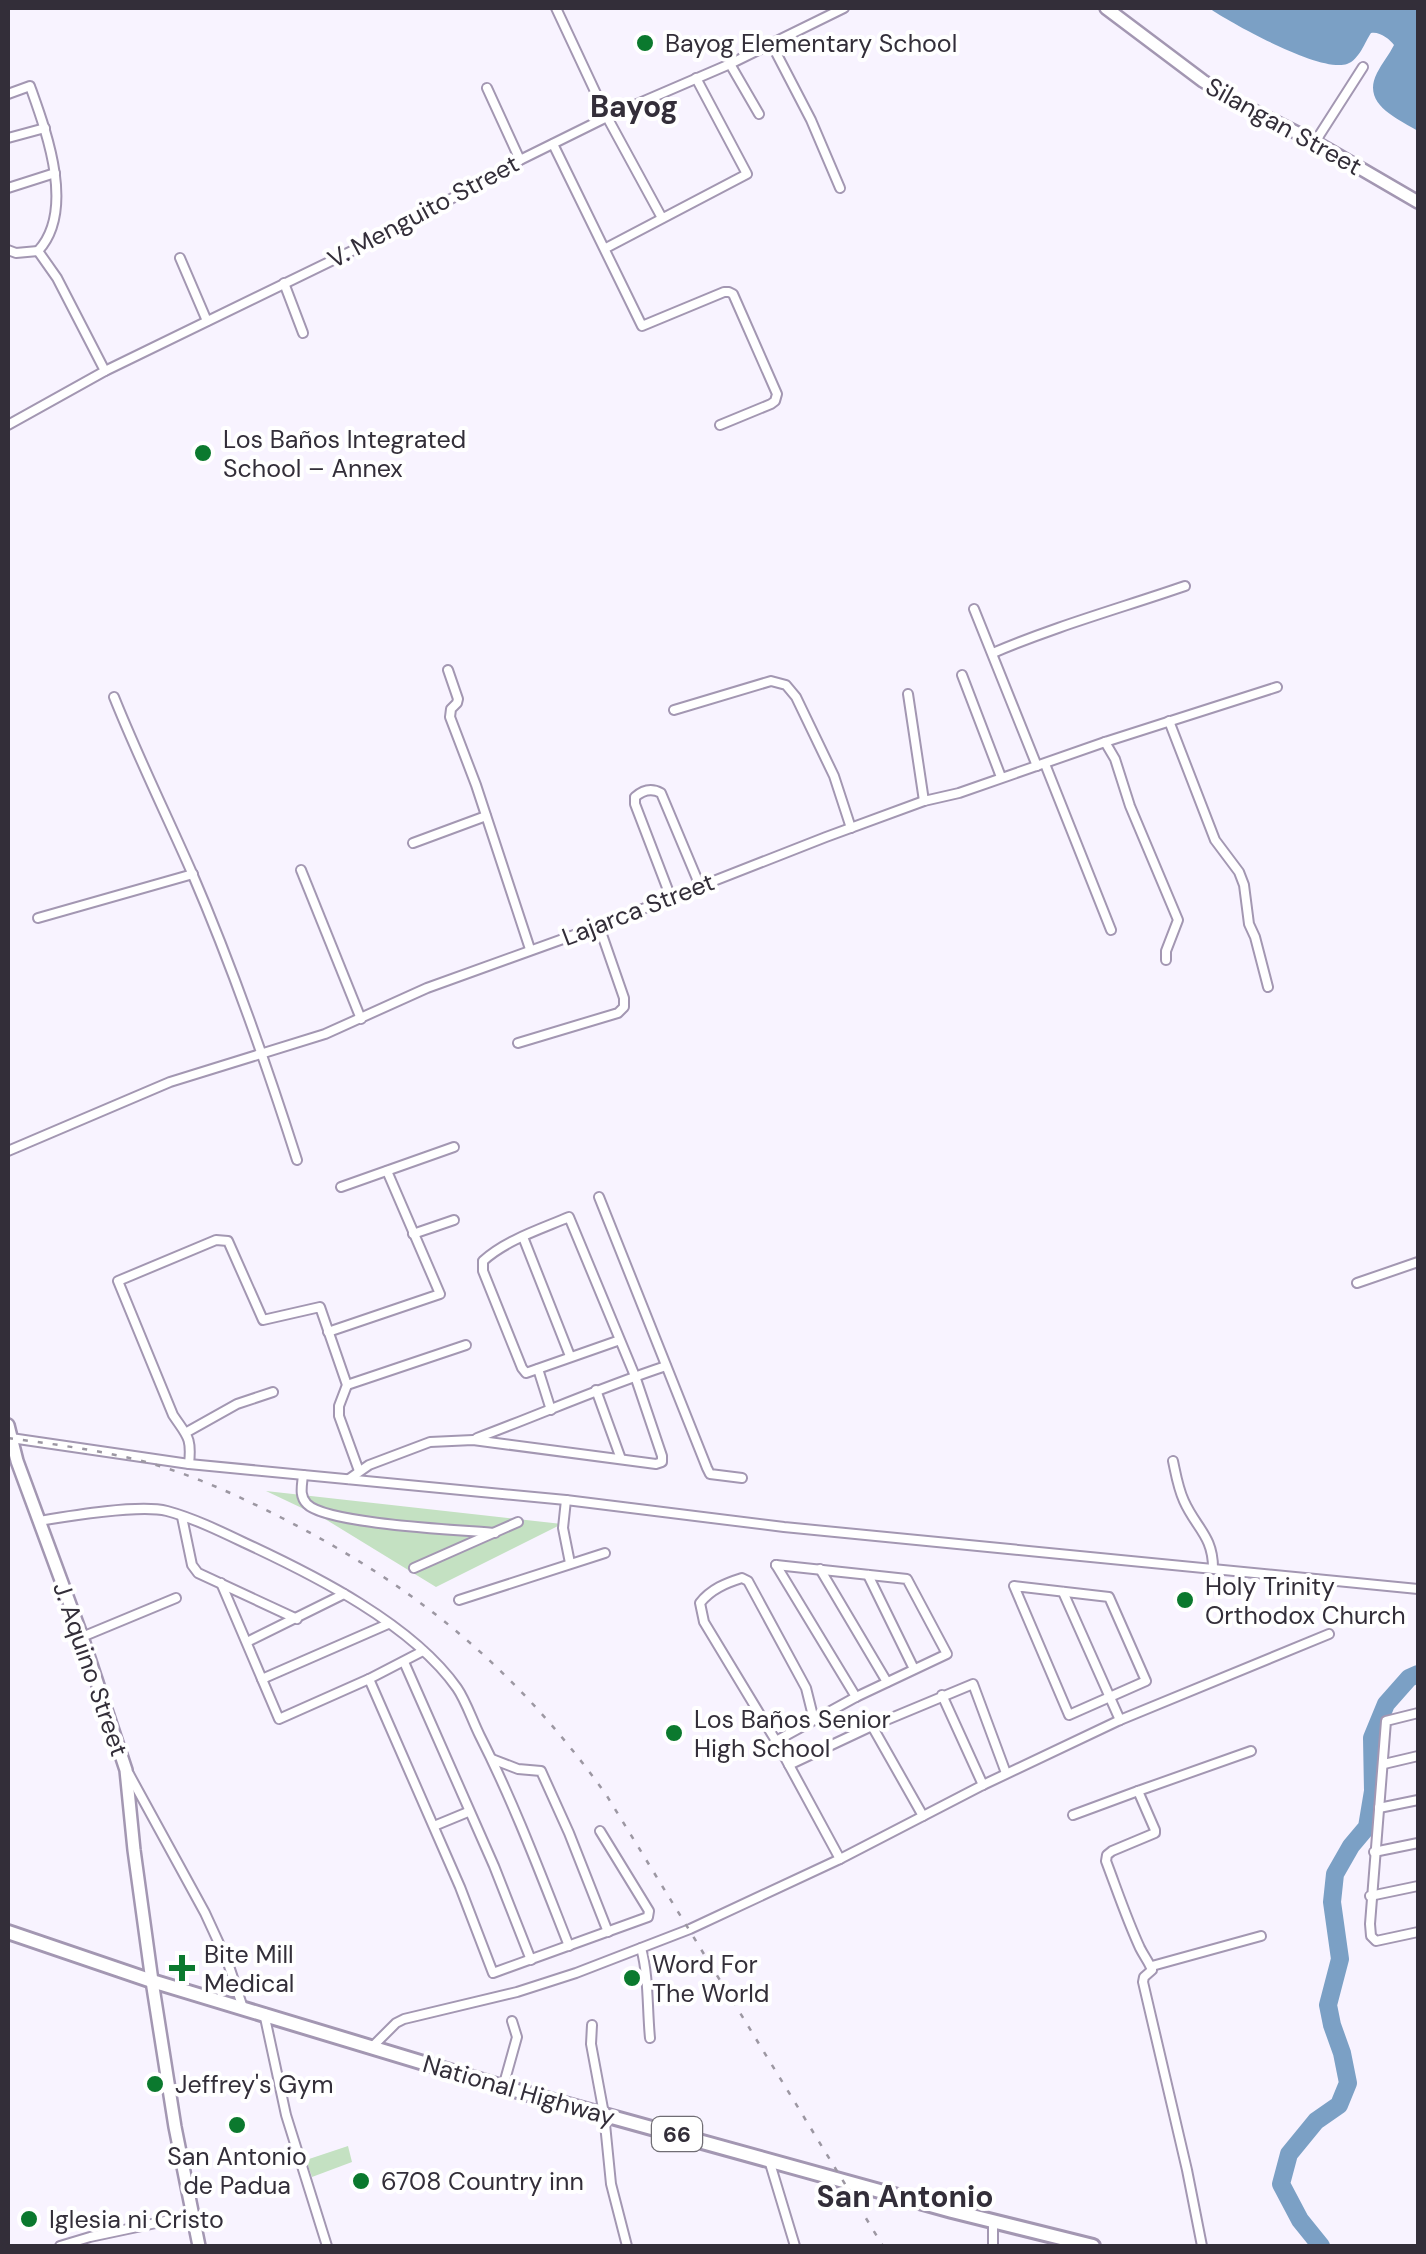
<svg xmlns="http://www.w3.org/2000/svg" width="1426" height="2254" font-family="'DM Sans',sans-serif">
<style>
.green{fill:#c4e1c2}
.water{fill:#7ba0c5}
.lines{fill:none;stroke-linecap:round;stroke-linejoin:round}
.river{stroke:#7ba0c5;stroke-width:18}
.street-casing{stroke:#a397b2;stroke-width:12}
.secondary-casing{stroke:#a397b2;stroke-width:16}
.primary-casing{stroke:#a397b2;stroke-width:18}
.street{stroke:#fff;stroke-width:8}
.secondary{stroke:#fff;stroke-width:11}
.primary{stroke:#fff;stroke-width:12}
.rail{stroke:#9c97a2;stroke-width:2.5;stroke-dasharray:5 10;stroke-linecap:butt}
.poi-dot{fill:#0b792e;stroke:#fff;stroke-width:4}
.labels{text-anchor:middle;stroke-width:8;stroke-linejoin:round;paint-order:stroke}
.shield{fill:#fff;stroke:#706d74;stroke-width:2.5}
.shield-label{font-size:22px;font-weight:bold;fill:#332e39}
.poi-label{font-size:25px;fill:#332e39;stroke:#fff;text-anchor:start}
.street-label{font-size:25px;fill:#332e39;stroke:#fff}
.quarter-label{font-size:30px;font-weight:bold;fill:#332e39;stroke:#fff}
</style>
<rect width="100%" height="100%" fill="#f8f3ff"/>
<!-- green -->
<g class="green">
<path d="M266,1491L562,1524L436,1587L325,1519Z"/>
<path d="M348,2146L352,2162L312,2177L306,2160Z"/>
</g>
<!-- water -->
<path class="water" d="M1209,8H1418V131C1397,118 1361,104 1377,73C1382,63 1389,55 1394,45C1390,39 1379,31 1371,33C1365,42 1359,60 1347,64C1321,73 1232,24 1209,8Z"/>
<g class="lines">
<!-- river -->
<path class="river" d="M1321,2246L1300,2220L1281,2184L1289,2154L1316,2121L1339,2105L1348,2083L1342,2053L1332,2025L1328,2005L1340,1959L1332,1902L1335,1874L1351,1846L1367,1827L1373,1791L1372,1738L1386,1704L1409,1678L1418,1674"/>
<!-- street casing -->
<g class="street-casing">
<g id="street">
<path d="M556,8L607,117L662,218"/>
<path d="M771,43L811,120L840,188"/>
<path d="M730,64L759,114"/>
<path d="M487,88L520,160"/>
<path d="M8,94L30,86C46,131 76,210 38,251L57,278L105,371"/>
<path d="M8,138L45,128"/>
<path d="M1315,142L1363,67"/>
<path d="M553,144L642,326L724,292H729L733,294L777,394L775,401L771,404L720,425"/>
<path d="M8,188L55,173"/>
<path d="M606,248L747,174L696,78"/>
<path d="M8,250L16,253L38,251"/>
<path d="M180,258L207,321"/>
<path d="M284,283L303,333"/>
<path d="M8,425L105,371L401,227L520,160L607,117L730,64L844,8"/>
<path d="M974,609L1037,766"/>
<path d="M993,653C1056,626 1121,608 1185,586"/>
<path d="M448,670L458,699L457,703L451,709L450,717L476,785L530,949"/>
<path d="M962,675L1001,777"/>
<path d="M908,694L924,801"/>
<path d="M114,697C138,757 166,814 192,873C232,966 266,1063 297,1160"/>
<path d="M674,710L771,681L786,685L796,697L834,776L851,828"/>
<path d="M1169,721L1215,840L1239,872L1244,885L1249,924L1255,937L1268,987"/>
<path d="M1105,742L1115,759L1130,806L1178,920L1166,951V960"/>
<path d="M1045,764L1111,930"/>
<path d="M413,843L486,816"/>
<path d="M301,870L361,1019"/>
<path d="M671,898L635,804V797C643,790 652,788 661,793L700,886"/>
<path d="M38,918L193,874"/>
<path d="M518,1043L618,1013L624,1007V998L599,926"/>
<path d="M8,1151L170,1082L325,1034L427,988L599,926L826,837L924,801L959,793L1105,742L1277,687"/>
<path d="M341,1187L454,1147"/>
<path d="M599,1197L707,1468L710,1474L742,1478"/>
<path d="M413,1234L454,1220"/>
<path d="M523,1237L570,1356"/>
<path d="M1357,1283L1418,1262"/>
<path d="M328,1332L440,1294L387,1171"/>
<path d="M538,1369L551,1410"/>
<path d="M347,1385L466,1345"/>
<path d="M596,1390L621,1459"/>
<path d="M187,1432L237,1404L273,1392"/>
<path d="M11,1438L189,1464L566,1500L784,1527L1418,1589"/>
<path d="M477,1438C541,1414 602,1387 666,1366"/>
<path d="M1173,1461C1176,1475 1178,1488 1184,1501C1196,1528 1213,1536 1213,1568"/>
<path d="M189,1464C192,1437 187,1436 173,1415L118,1281L216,1240L228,1241L263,1320L320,1307L347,1385L339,1406V1416L359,1471"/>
<path d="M303,1475C302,1486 299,1496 307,1504C326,1524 461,1530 495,1533"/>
<path d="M349,1479L369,1465L430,1442L473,1440L656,1464L662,1462V1456L635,1376L569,1217C541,1229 506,1240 483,1261V1271L522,1368L526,1373L620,1340"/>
<path d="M566,1500L563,1528L570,1563"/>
<path d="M182,1517L192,1565L198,1573L297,1619"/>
<path d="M39,1521C69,1516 139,1504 167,1511C193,1518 220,1531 245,1543C314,1575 412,1624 457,1688C466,1701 472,1720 480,1736C514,1803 541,1875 569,1946"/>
<path d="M776,1565L907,1579L947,1654L856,1697L776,1741"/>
<path d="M776,1565L856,1697"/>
<path d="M414,1568L518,1522"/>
<path d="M820,1569L887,1682"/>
<path d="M868,1575L914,1669"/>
<path d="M221,1583L279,1719L369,1679L423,1651"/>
<path d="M1014,1586L1109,1597L1146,1681L1069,1715Z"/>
<path d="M1063,1592L1120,1720"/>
<path d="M459,1600L605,1553"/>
<path d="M82,1637L176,1598"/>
<path d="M247,1642L344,1594"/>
<path d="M404,1662L494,1866L531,1960"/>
<path d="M262,1679L388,1624"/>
<path d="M369,1679L460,1887L493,1973L648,1917L649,1911L600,1831"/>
<path d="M942,1695L983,1785"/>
<path d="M1418,1713L1386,1721L1370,1924L1371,1936L1376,1941L1418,1932"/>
<path d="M814,1720L806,1688L748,1581L742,1578C726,1583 711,1589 700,1603L704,1622L776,1741L840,1859"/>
<path d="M872,1726L923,1816"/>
<path d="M492,1759L518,1769L541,1771L569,1833L608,1932"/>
<path d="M1384,1764L1418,1756"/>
<path d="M789,1765L872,1726L973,1684L1006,1773"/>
<path d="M129,1774L205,1913L228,1963L243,2008"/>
<path d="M1379,1808L1418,1800"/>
<path d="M1073,1815L1138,1791"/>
<path d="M434,1826L468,1812"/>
<path d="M1374,1852L1418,1843"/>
<path d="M1370,1896L1418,1886"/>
<path d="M641,1948C649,1977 647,2008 650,2038"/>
<path d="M1152,1966L1261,1936"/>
<path d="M264,2013L286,2115L327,2246"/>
<path d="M592,2025L591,2044L604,2114L611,2184L627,2246"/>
<path d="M372,2047L396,2023L404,2019L517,1992L576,1973L690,1929L840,1859L983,1785L1120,1720L1329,1634"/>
<path d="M503,2087L517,2037L512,2021"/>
<path d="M769,2160L795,2246"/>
<path d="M60,2246L90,2237L194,2215"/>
<path d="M993,2246V2221"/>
<path d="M1202,2246L1187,2170L1143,1982L1144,1977L1152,1970C1149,1962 1144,1956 1140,1948C1127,1920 1117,1890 1106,1861L1107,1855L1112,1851L1155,1833V1830L1138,1791L1251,1751"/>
</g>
</g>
<!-- secondary casing -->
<g class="secondary-casing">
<g id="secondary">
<path d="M1106,8L1203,81L1240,104L1315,142L1418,202"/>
<path d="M8,1425L17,1461L82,1637L126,1770L134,1850L152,1981L175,2127L199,2246"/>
</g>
</g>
<!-- primary casing -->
<g class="primary-casing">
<path id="primary" d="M8,1932L152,1981L503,2087L952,2211L1093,2246"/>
</g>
<!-- street -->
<use href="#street" class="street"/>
<!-- secondary -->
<use href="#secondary" class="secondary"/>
<!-- primary -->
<use href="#primary" class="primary"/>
<!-- rail -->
<path class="rail" d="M8,1438C53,1444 98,1450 142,1461C191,1474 237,1495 282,1518C419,1588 518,1671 607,1796L883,2246"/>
</g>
<!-- markers -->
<g class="poi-dot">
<circle cx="645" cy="43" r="10"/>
<circle cx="203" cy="453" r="10"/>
<circle cx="1185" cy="1600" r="10"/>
<circle cx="674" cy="1733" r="10"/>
<path d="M177 1953h10v10h10v10h-10v10h-10v-10h-10v-10h10z"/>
<circle cx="632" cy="1978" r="10"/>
<circle cx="155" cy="2084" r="10"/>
<circle cx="237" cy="2125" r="10"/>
<circle cx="361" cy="2181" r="10"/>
<circle cx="29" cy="2219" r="10"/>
</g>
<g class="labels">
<!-- shield labels -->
<rect class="shield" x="652" y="2117" width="50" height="34" rx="8"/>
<g class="shield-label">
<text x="677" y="2142">66</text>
</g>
<!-- poi labels -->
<g class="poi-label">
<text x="665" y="52">Bayog Elementary School</text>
<text x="223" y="448">Los Baños Integrated<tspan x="223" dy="29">School – Annex</tspan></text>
<text x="1205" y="1595">Holy Trinity<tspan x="1205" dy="29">Orthodox Church</tspan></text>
<text x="694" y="1728">Los Baños Senior<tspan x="694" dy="29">High School</tspan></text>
<text x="204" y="1963">Bite Mill<tspan x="204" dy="29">Medical</tspan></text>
<text x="652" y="1973">Word For<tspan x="652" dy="29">The World</tspan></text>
<text x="175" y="2093">Jeffrey's Gym</text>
<text x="237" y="2165" text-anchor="middle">San Antonio<tspan x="237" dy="29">de Padua</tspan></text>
<text x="381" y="2190">6708 Country inn</text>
<text x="49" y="2228">Iglesia ni Cristo</text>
</g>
<!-- street labels -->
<g class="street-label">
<text transform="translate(1284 126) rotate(29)" y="9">Silangan Street</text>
<text transform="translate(423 211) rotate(-28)" y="9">V. Menguito Street</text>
<text transform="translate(638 909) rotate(-21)" y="9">Lajarca Street</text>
<text transform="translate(91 1669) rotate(71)" y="9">J. Aquino Street</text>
<text transform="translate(519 2090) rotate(16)" y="9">National Highway</text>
</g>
<!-- quarter labels -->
<g class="quarter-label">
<text x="634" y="117">Bayog</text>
<text x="905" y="2207">San Antonio</text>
</g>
</g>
<!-- border -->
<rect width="1426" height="2254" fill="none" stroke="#332e39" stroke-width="20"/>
</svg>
